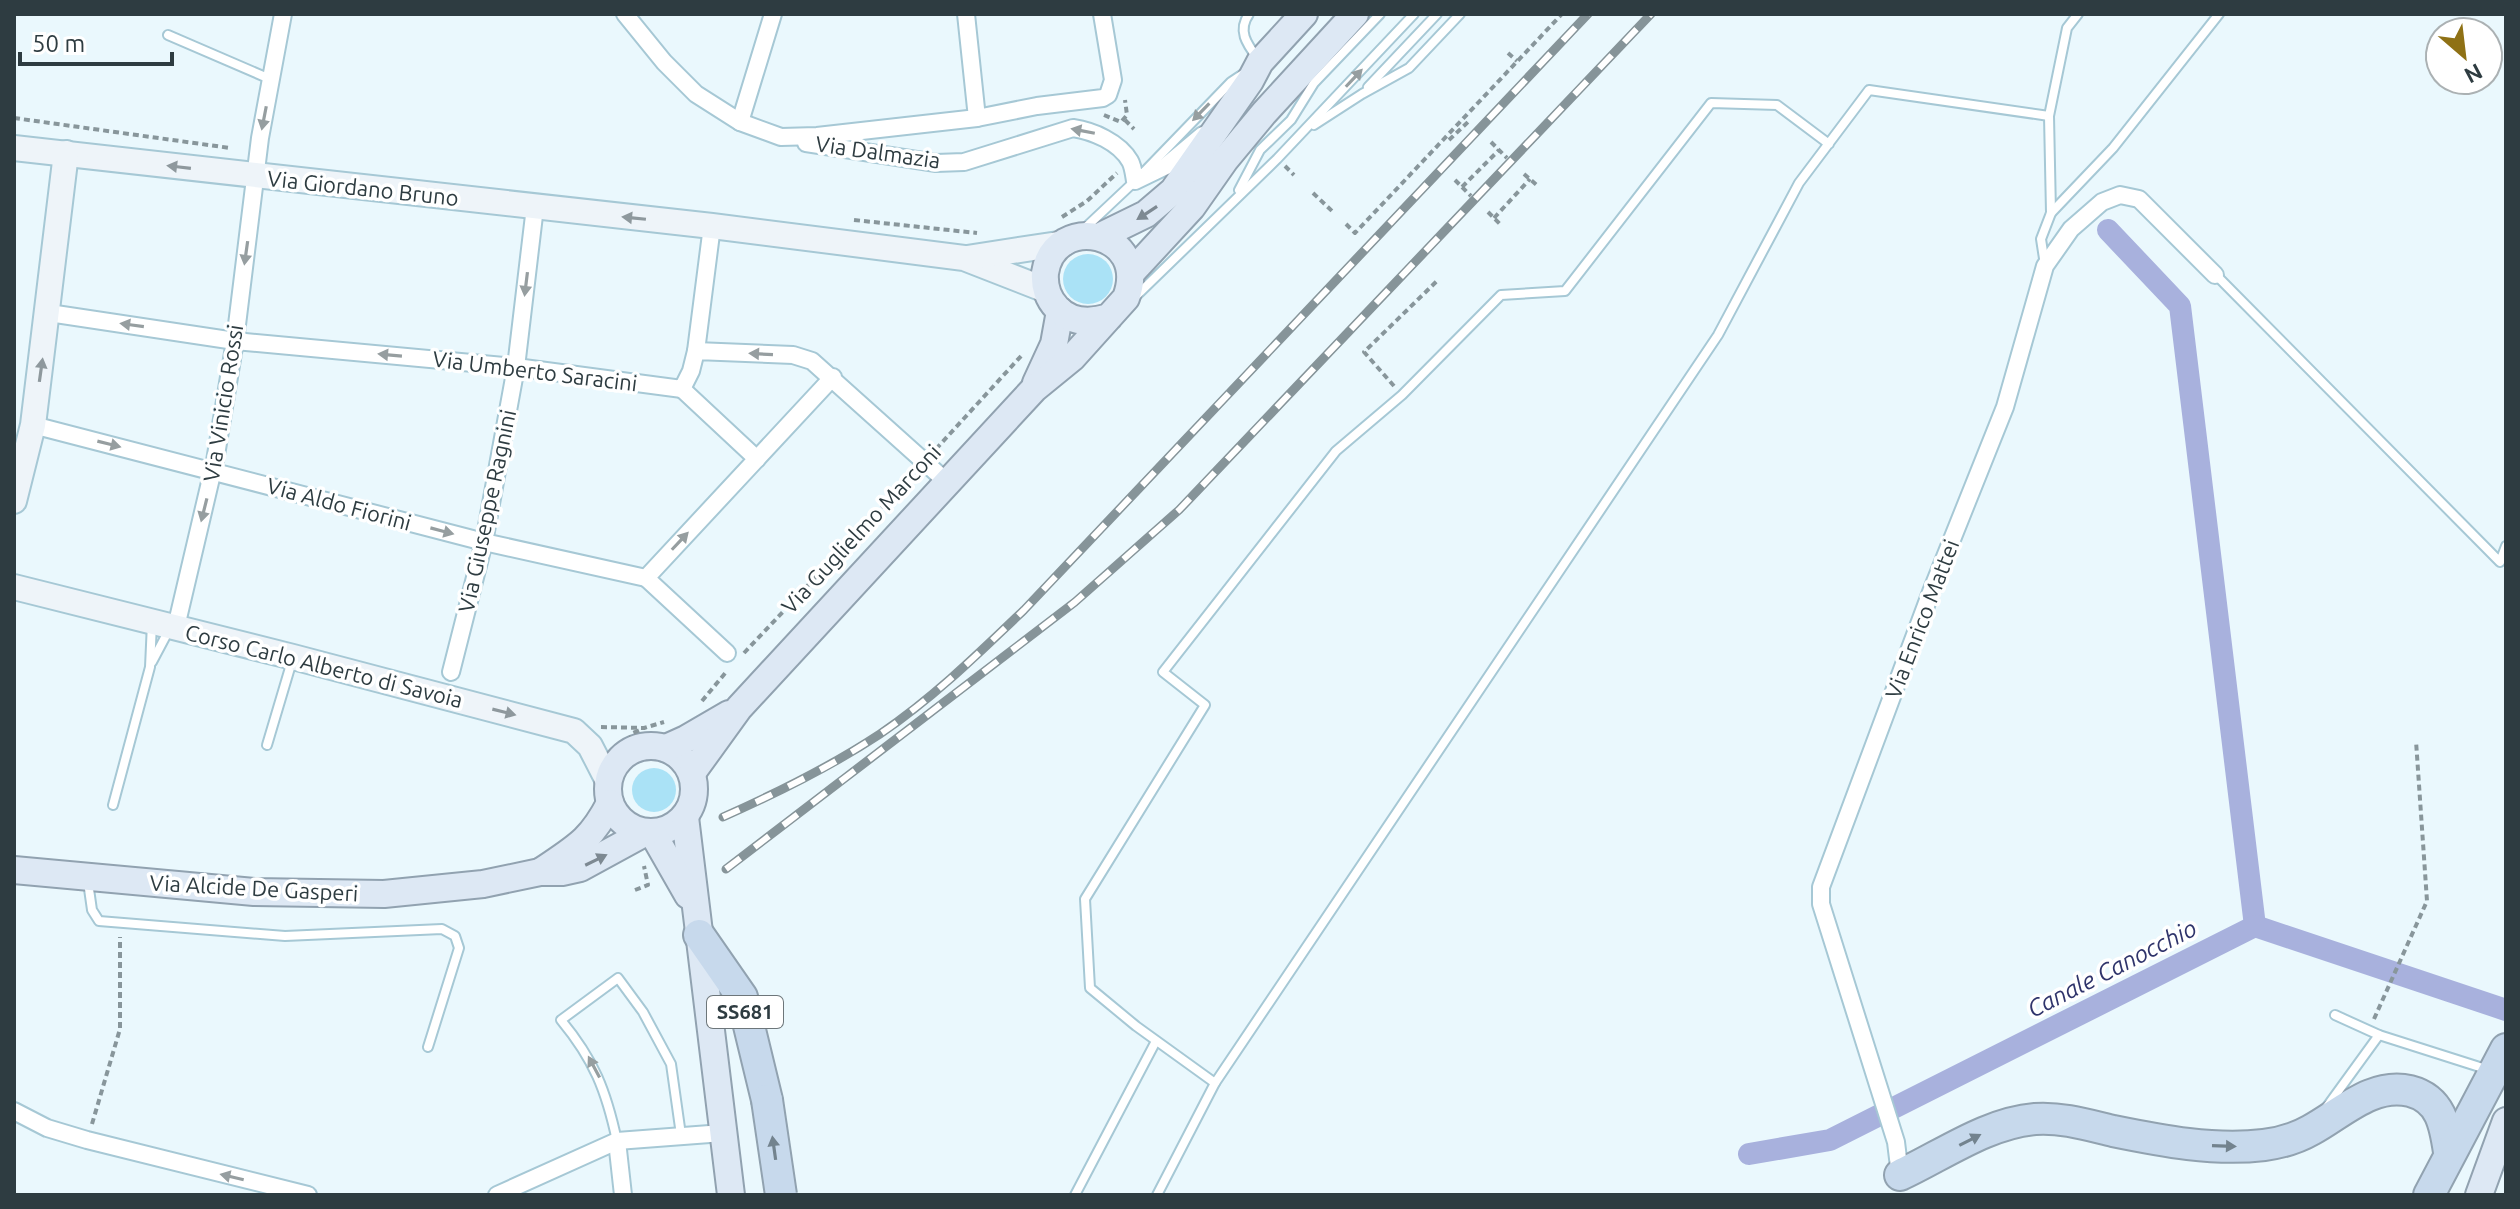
<svg xmlns="http://www.w3.org/2000/svg" width="2520" height="1209" font-family="Ubuntu,sans-serif">
<style>
.green{fill:#aae2f6}
.lines{fill:none;stroke-linecap:round;stroke-linejoin:round}
.canal{stroke:#a8b1dd;stroke-width:22}
.lane-casing{stroke:#a6c8d5;stroke-width:12}
.street-casing{stroke:#a6c8d5;stroke-width:20}
.secondary-casing{stroke:#a6c8d5;stroke-width:28}
.primary-casing{stroke:#91a2b0;stroke-width:30}
.highway-casing{stroke:#91a2b0;stroke-width:34}
.path{stroke:#88969b;stroke-width:4;stroke-dasharray:6 4;stroke-linecap:butt}
.lane{stroke:#fff;stroke-width:8}
.street{stroke:#fff;stroke-width:16}
.secondary{stroke:#eef4f9;stroke-width:24}
.primary{stroke:#dde8f4;stroke-width:26}
.highway{stroke:#c7d9ec;stroke-width:30}
.rail-casing{stroke:#869499;stroke-width:9}
.rail{stroke:#fff;stroke-width:6;stroke-dasharray:18;stroke-linecap:butt}
.highway-bridge-casing{stroke:#91a2b0;stroke-width:34;stroke-linecap:butt}
.highway-bridge{stroke:#c7d9ec;stroke-width:30}
.oneway{fill:#969ea0}
.oneway2{fill:#8e989d}
.oneway3{fill:#7d8992}
.oneway4{fill:#73838e}
.labels{text-anchor:middle;stroke-width:7;stroke-linejoin:round;paint-order:stroke}
.shield{fill:#fff;stroke:#6d767a;stroke-width:2}
.shield-label{font-size:20px;font-weight:bold;fill:#2e3c41}
.street-label{font-size:22px;fill:#2e3c41;stroke:#fff}
.water-label{font-size:24px;font-style:italic;fill:#2f346b;stroke:#fff}
</style>
<rect width="100%" height="100%" fill="#eaf8fd"/>
<!-- green -->
<g class="green">
<circle cx="1088" cy="279" r="25"/>
<circle cx="654" cy="790" r="22"/>
</g>
<g class="lines">
<!-- canal -->
<g class="canal">
<path d="M2108,230L2180,306L2255,926"/>
<path d="M1749,1154L1830,1140L2255,926L2506,1010"/>
</g>
<!-- lane casing -->
<g class="lane-casing">
<g id="lane">
<path d="M1249,14C1237,31 1247,44 1258,59"/>
<path d="M168,35L270,79"/>
<path d="M1368,87L1437,14"/>
<path d="M1314,125L1362,94L1409,68L1460,14"/>
<path d="M1829,144L1777,105L1711,103L1565,291L1501,295L1402,395L1336,451L1163,672L1205,705L1085,899L1090,988L1136,1026L1215,1083L1718,335L1799,183L1869,90L2049,116"/>
<path d="M1145,171L1231,82L1243,74"/>
<path d="M1239,190L1260,150L1291,120L1314,83L1380,14"/>
<path d="M2051,213L2113,148L2219,14"/>
<path d="M1084,229L1135,181"/>
<path d="M2045,265L2041,239L2051,213L2049,116L2067,28L2078,14"/>
<path d="M2216,275L2500,562L2506,546"/>
<path d="M1133,299L1277,159L1414,14"/>
<path d="M152,662L170,628"/>
<path d="M267,745L292,661"/>
<path d="M113,805L150,667L152,623"/>
<path d="M88,882L92,910L99,921L285,936L442,929L455,936L459,948L428,1047"/>
<path d="M2335,1015L2379,1035L2489,1070"/>
<path d="M2326,1108L2379,1035"/>
<path d="M617,1141C606,1090 594,1060 561,1020L618,978L643,1012L671,1064L681,1135"/>
<path d="M1075,1195L1156,1041"/>
<path d="M1157,1195L1215,1083"/>
</g>
</g>
<!-- street casing -->
<g class="street-casing">
<g id="street">
<path d="M625,14L664,62L696,94L740,122L781,137L817,136L977,118L1037,106L1103,98L1108,95L1113,80L1102,14"/>
<path d="M966,14L977,118"/>
<path d="M740,122L773,14"/>
<path d="M806,143L936,163L964,162L1073,128C1093,131 1119,142 1130,161C1133,166 1134,175 1135,181L1166,166L1203,135"/>
<path d="M49,313L235,341L516,367L682,389L691,371L696,351L793,355L812,361L948,483"/>
<path d="M696,351L712,226"/>
<path d="M682,389L757,459"/>
<path d="M33,425L484,542L646,578L833,377"/>
<path d="M646,578L727,653"/>
<path d="M176,627L215,461L235,341L260,138L283,14"/>
<path d="M451,672L484,542L516,367L535,207"/>
<path d="M14,1111L47,1128L87,1140L308,1195"/>
<path d="M617,1141L623,1195"/>
<path d="M1900,1175L1896,1142L1821,904V887L1931,592L2005,407L2045,266L2071,229L2102,202L2120,195L2139,199L2215,275"/>
<path d="M497,1195L617,1141L723,1133"/>
</g>
</g>
<!-- secondary casing -->
<g class="secondary-casing">
<g id="secondary">
<path d="M14,148L712,226L964,258L1046,290"/>
<path d="M967,258L1065,243"/>
<path d="M14,501L33,425L66,153"/>
<path d="M14,587L293,657L574,731L590,746L608,781"/>
</g>
</g>
<!-- primary casing -->
<g class="primary-casing">
<g id="primary">
<path d="M1099,237L1146,214L1173,191L1250,81L1260,62L1304,14"/>
<path d="M1131,273L1192,207L1225,160L1264,113L1355,14"/>
<path d="M1036,383L1054,344L1060,311"/>
<circle cx="651" cy="789" r="43"/>
<path d="M666,748L686,739L729,714"/>
<path d="M692,773L739,708L1034,389L1072,358L1126,298C1151,231 1054,212 1045,273C1044,286 1048,299 1057,308C1071,323 1090,323 1109,317"/>
<path d="M685,817L731,1195"/>
<path d="M652,832L688,895"/>
<path d="M14,870L254,892L384,894L483,884L540,872H562L580,868L646,832"/>
<path d="M543,870C577,847 591,840 610,803"/>
<path d="M2479,1195L2506,1121"/>
</g>
</g>
<!-- highway casing -->
<g class="highway-casing">
<g id="highway">
<path d="M699,935L742,997L767,1100"/>
<path d="M1900,1175C1943,1155 1987,1123 2035,1119C2061,1117 2088,1125 2113,1131C2162,1141 2214,1151 2264,1145C2280,1143 2297,1138 2311,1130C2341,1114 2372,1082 2410,1091C2441,1099 2445,1125 2449,1152"/>
<path d="M2429,1195L2506,1049"/>
</g>
</g>
<!-- path -->
<g class="path">
<path d="M1508,53L1517,61"/>
<path d="M1104,115L1121,122L1127,115L1125,100"/>
<path d="M14,118L230,148"/>
<path d="M1125,120L1134,129"/>
<path d="M1449,140L1469,121"/>
<path d="M1491,142L1507,158"/>
<path d="M1285,166L1294,175"/>
<path d="M1524,174L1539,187"/>
<path d="M1455,180L1471,196"/>
<path d="M1462,187L1499,150"/>
<path d="M1313,193L1332,211"/>
<path d="M1488,212L1502,226"/>
<path d="M1062,217L1087,201L1117,173"/>
<path d="M1494,218L1530,179"/>
<path d="M854,220L977,233"/>
<path d="M1346,224L1355,233L1562,14"/>
<path d="M1394,386L1364,352L1439,279"/>
<path d="M936,449L1022,355"/>
<path d="M744,653L914,473"/>
<path d="M702,701L727,671"/>
<path d="M601,727L644,728L664,722"/>
<path d="M619,759L633,733L642,729"/>
<path d="M635,890L648,885L644,866"/>
<path d="M2374,1019L2427,901L2416,741"/>
<path d="M92,1124L120,1029V937"/>
</g>
<!-- lane -->
<use href="#lane" class="lane"/>
<!-- street -->
<use href="#street" class="street"/>
<!-- secondary -->
<use href="#secondary" class="secondary"/>
<!-- primary -->
<use href="#primary" class="primary"/>
<!-- highway -->
<use href="#highway" class="highway"/>
<!-- rail casing -->
<g class="rail-casing">
<g id="rail">
<path d="M723,817C777,793 830,767 880,734C933,698 978,654 1024,610L1588,14"/>
<path d="M726,869L1075,602L1179,510L1651,14"/>
</g>
</g>
<!-- rail -->
<use href="#rail" class="rail"/>
<!-- highway-bridge casing -->
<g class="highway-bridge-casing">
<path id="highway-bridge" d="M767,1100L781,1195"/>
</g>
<!-- highway-bridge -->
<use href="#highway-bridge" class="highway-bridge"/>
</g>
<!-- one-way arrows -->
<defs><path id="oneway-solid" d="M-6-.8H1V-3.2L6.5 0L1 3.2V.8H-6Z" transform="scale(2)"/></defs>
<g class="oneway">
<use href="#oneway-solid" transform="translate(1354 78) rotate(-47)"/>
<use href="#oneway-solid" transform="translate(1201 112) rotate(134)"/>
<use href="#oneway-solid" transform="translate(264 118) rotate(101)"/>
<use href="#oneway-solid" transform="translate(1083 131) rotate(-169)"/>
<use href="#oneway-solid" transform="translate(246 253) rotate(98)"/>
<use href="#oneway-solid" transform="translate(526 284) rotate(97)"/>
<use href="#oneway-solid" transform="translate(132 325) rotate(-172)"/>
<use href="#oneway-solid" transform="translate(761 354) rotate(-177)"/>
<use href="#oneway-solid" transform="translate(390 355) rotate(-175)"/>
<use href="#oneway-solid" transform="translate(109 444) rotate(14)"/>
<use href="#oneway-solid" transform="translate(204 510) rotate(104)"/>
<use href="#oneway-solid" transform="translate(442 531) rotate(15)"/>
<use href="#oneway-solid" transform="translate(680 541) rotate(-47)"/>
<use href="#oneway-solid" transform="translate(594 1067) rotate(-118)"/>
<use href="#oneway-solid" transform="translate(232 1177) rotate(-167)"/>
</g>
<g class="oneway2">
<use href="#oneway-solid" transform="translate(179 167) rotate(-173)"/>
<use href="#oneway-solid" transform="translate(634 218) rotate(-174)"/>
<use href="#oneway-solid" transform="translate(41 370) rotate(-82)"/>
<use href="#oneway-solid" transform="translate(504 712) rotate(14)"/>
</g>
<g class="oneway3">
<use href="#oneway-solid" transform="translate(1147 213) rotate(147)"/>
<use href="#oneway-solid" transform="translate(596 860) rotate(-26)"/>
</g>
<g class="oneway4">
<use href="#oneway-solid" transform="translate(1970 1140) rotate(-27)"/>
<use href="#oneway-solid" transform="translate(2224 1146) rotate(2)"/>
<use href="#oneway-solid" transform="translate(774 1148) rotate(-98)"/>
</g>
<g class="labels">
<!-- shield labels -->
<rect class="shield" x="707" y="996" width="76" height="32" rx="6"/>
<g class="shield-label">
<text x="745" y="1019">SS681</text>
</g>
<!-- street labels -->
<g class="street-label">
<text transform="translate(878 152) rotate(8)" y="8">Via Dalmazia</text>
<text transform="translate(363 188) rotate(6)" y="8">Via Giordano Bruno</text>
<text transform="translate(535 371) rotate(7)" y="8">Via Umberto Saracini</text>
<text transform="translate(223 403) rotate(-81)" y="8">Via Vinicio Rossi</text>
<text transform="translate(339 504) rotate(15)" y="8">Via Aldo Fiorini</text>
<text transform="translate(487 511) rotate(-78)" y="8">Via Giuseppe Ragnini</text>
<text transform="translate(861 529) rotate(-47)" y="8">Via Guglielmo Marconi</text>
<text transform="translate(1922 619) rotate(-69)" y="8">Via Enrico Mattei</text>
<text transform="translate(324 666) rotate(14)" y="8">Corso Carlo Alberto di Savoia</text>
<text transform="translate(254 888) rotate(3)" y="8">Via Alcide De Gasperi</text>
</g>
<!-- water labels -->
<g class="water-label">
<text transform="translate(2112 969) rotate(-27)" y="8">Canale Canocchio</text>
</g>
</g>
<!-- border -->
<rect width="2520" height="1209" fill="none" stroke="#2e3c41" stroke-width="32"/>
<!-- north arrow -->
<g transform="translate(2464 56) rotate(152)"><circle r="38" fill="#ffffff" stroke="#abb1b3" stroke-width="2"/>
<path d="M0-6L14 30L0 20L-14 30Z" fill="#8f7115"/>
<text y="-12" font-size="22" font-weight="bold" text-anchor="middle" fill="#2e3c41">N</text>
</g>
<!-- scale -->
<path d="M20 52v12h152v-12" fill="none" stroke="#2e3c41" stroke-width="4"/>
<text x="32" y="52" font-size="24" fill="#2e3c41" stroke="#ffffff" stroke-width="6" paint-order="stroke">50 m</text>
</svg>
